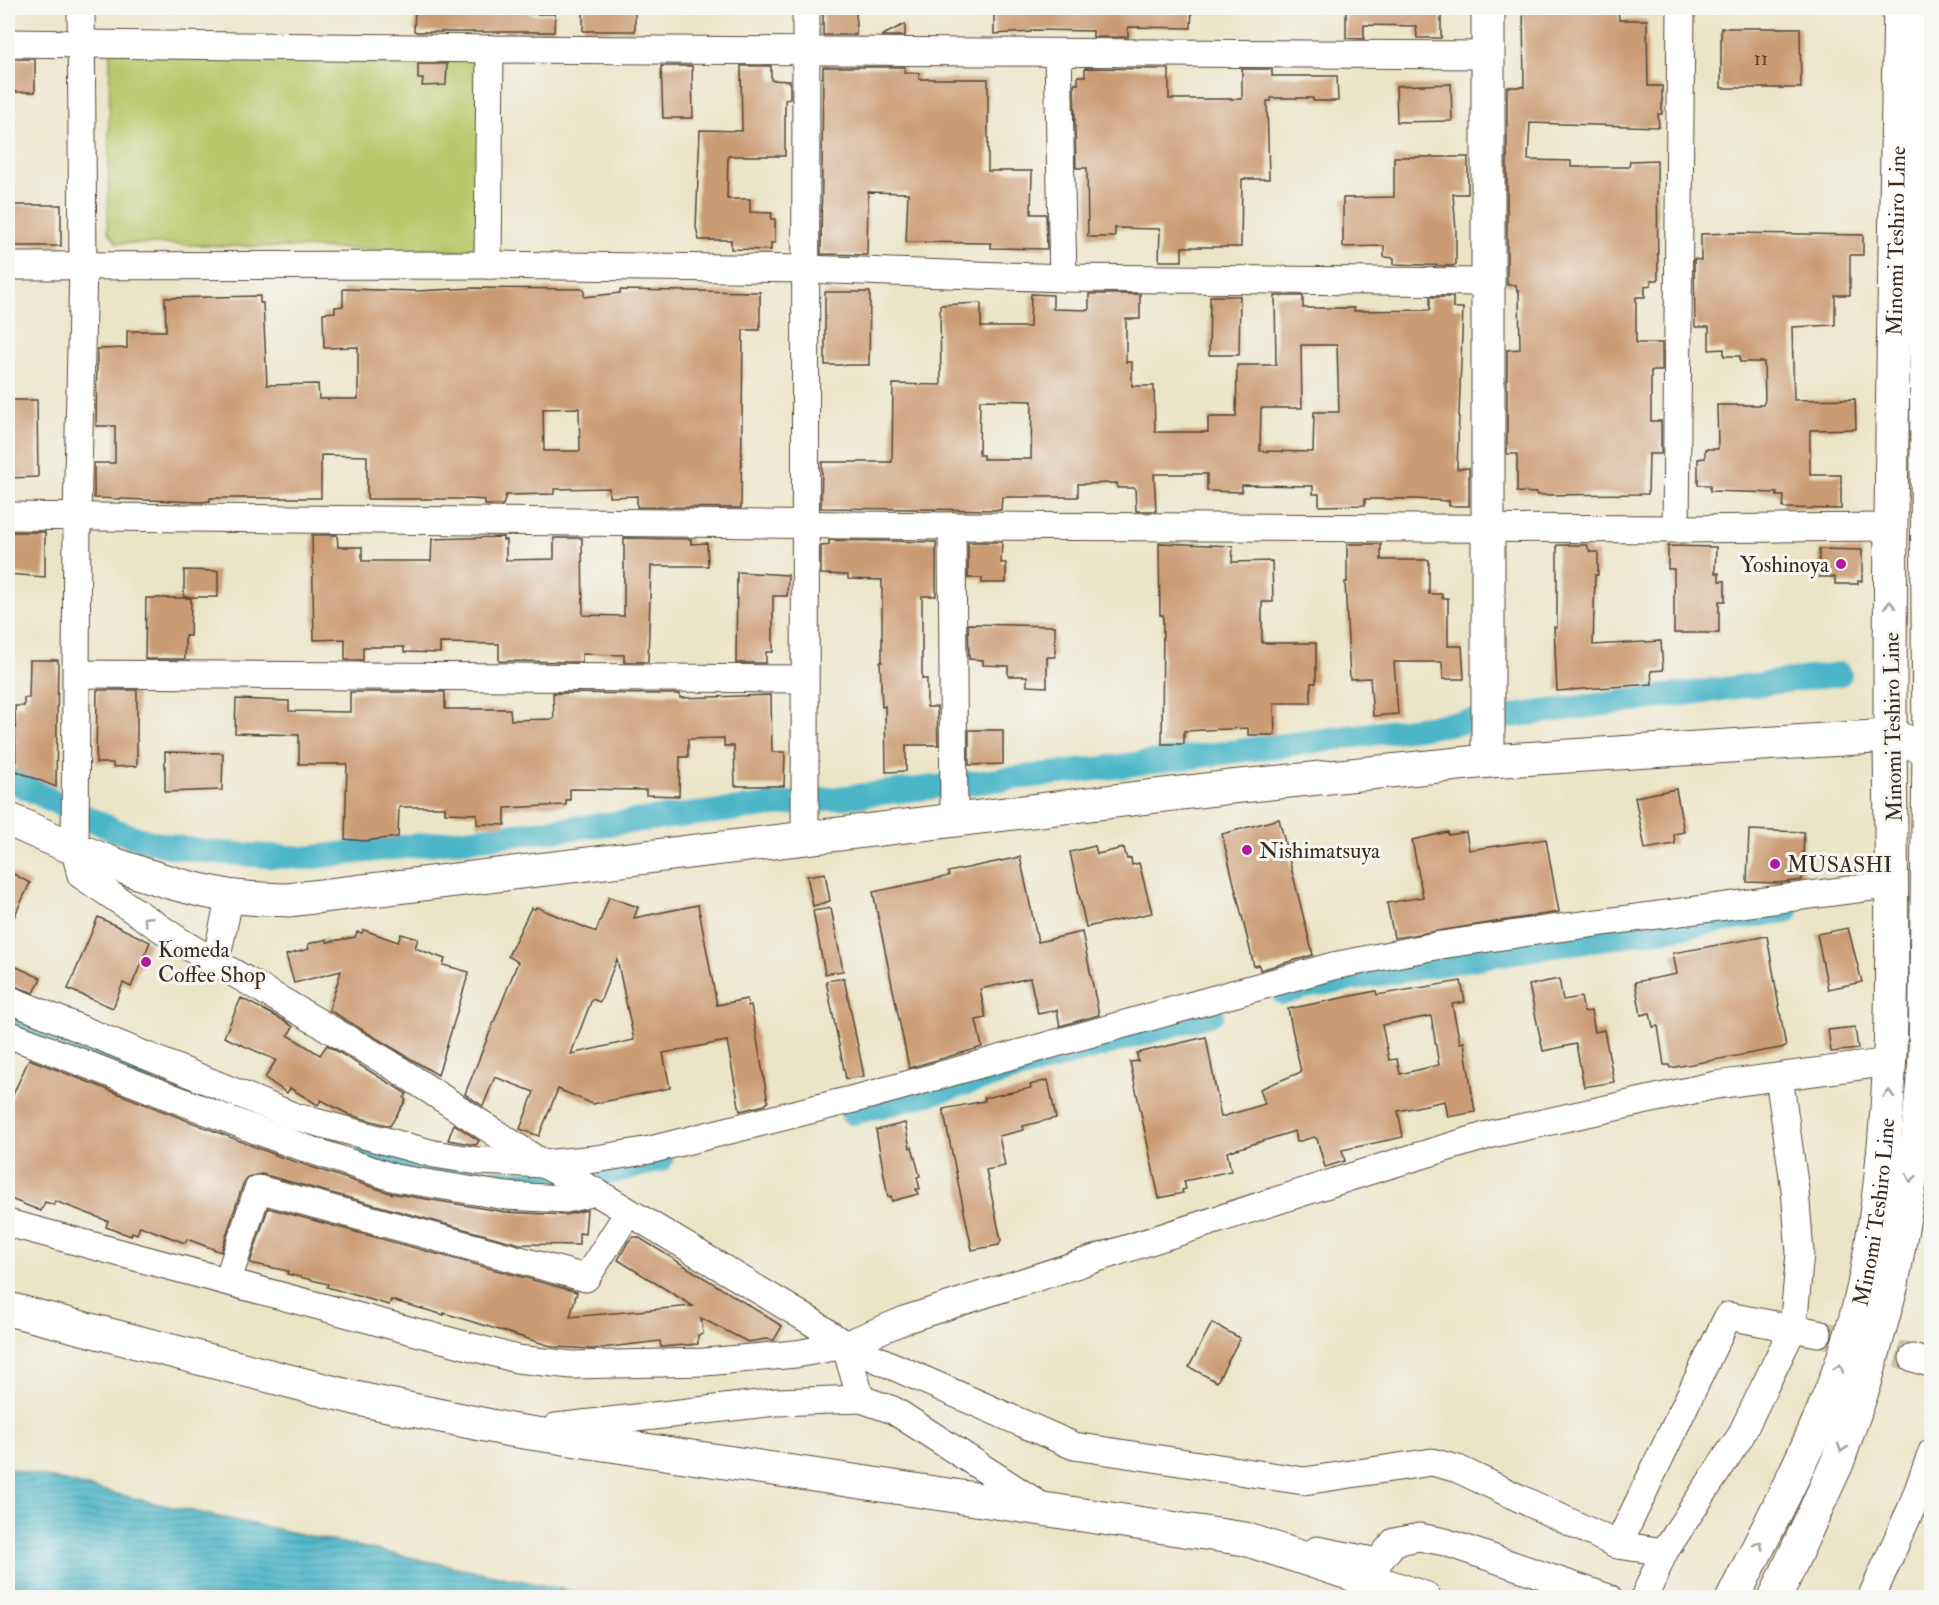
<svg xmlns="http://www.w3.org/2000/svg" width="1939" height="1605" font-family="'IM FELL Double Pica',serif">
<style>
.park{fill:#b8c769;stroke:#7a7844;stroke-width:1.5}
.water{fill:url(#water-rules);stroke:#437073;stroke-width:1.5}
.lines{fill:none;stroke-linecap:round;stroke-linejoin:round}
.canal{stroke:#4bb6c8;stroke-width:24}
.building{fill:#cb9b73;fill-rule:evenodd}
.minor-tunnel{stroke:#c8c0a5;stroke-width:27;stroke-dasharray:27 14;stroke-linecap:butt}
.minor-casing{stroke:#554637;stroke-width:29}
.tertiary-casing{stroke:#554637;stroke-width:35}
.secondary-casing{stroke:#554637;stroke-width:35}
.minor{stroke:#fff;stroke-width:27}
.tertiary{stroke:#fff;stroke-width:33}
.secondary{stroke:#fff;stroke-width:33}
.oneway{stroke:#a79f9a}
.poi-dot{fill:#b5179e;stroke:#f6f6f2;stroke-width:2}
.labels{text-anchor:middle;stroke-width:6;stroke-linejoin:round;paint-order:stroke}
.number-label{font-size:20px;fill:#5f4633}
.street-label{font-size:22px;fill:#3b2a1e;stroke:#f6f6f2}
.poi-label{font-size:22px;fill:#3b2a1e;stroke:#f6f6f2;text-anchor:start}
</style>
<defs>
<pattern id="water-rules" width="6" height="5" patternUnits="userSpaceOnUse" patternTransform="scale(1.5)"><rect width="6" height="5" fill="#4bb6c8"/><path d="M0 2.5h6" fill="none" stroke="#4094a2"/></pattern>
</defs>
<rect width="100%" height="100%" fill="#f6f6f2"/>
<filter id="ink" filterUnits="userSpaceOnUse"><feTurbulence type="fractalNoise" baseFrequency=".0167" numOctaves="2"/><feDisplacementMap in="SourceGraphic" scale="12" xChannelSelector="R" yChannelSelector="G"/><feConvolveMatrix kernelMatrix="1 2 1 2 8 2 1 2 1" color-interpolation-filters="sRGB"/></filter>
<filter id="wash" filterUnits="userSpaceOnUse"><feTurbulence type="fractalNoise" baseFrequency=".008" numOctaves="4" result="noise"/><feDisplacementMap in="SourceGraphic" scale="24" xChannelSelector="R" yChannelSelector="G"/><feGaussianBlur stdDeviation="1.35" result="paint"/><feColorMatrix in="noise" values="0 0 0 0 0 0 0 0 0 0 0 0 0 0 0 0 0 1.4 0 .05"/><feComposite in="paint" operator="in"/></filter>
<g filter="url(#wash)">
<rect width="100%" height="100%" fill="#ebe5c7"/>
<!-- park -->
<path class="park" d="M110,46L485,51L478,252L117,243L108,231Z"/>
<!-- water -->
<path class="water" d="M8,1468L163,1505L598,1597H8Z"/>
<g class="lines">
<!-- canal -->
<g class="canal">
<path d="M8,779C52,799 108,832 155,843C204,854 255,855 305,858L1113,767L1840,674"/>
<path d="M1283,993L1306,987L1507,953L1787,911"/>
<path d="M8,1016L146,1074"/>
<path d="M852,1113L936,1092L1212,1014"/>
<path d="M368,1155C426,1175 511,1188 571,1180C601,1176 632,1167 661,1160"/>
</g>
</g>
<g id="blocks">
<!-- building -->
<g class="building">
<path d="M415,8H529V14H555L554,32H417L414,31Z"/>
<rect x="583" y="8" width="52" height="23"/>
<rect x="823" y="8" width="33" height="27"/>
<path d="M994,8H1192L1191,28L1128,27V37H1093V31L1031,30V32L994,34Z"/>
<path d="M1346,8H1441V38H1417L1416,26L1364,25V39L1346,38Z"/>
<path d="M1523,8H1618L1619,20H1647L1648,86H1662V114H1658L1659,127L1530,123L1528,160L1571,161V167H1629L1630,161L1657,160L1658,280H1651V285L1645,286V297H1636V343H1662V371H1651V421H1661V454H1649L1648,494L1537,495V493L1517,492V454H1507V350L1520,349L1519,291H1517L1516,285H1507V87H1524Z"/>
<path d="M905,24V36H881Z"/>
<path d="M1721,28H1800L1801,88H1721Z"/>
<rect x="8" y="59" width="27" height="33"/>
<path d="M418,64H447L446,85L422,86L423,79H418Z"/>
<path d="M661,66H692L693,118H663Z"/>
<path d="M741,66H771V80L790,81V99L785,100V156H728L727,199H750V212L772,213L771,219H775V243H771V250L731,249V240H699L696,227L700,130L742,131Z"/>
<path d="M823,67H905L904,73H919V79H988V171H1032L1031,214H1046L1047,249L991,248V243L906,242L908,193L868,192L867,255L821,254Z"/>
<path d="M1085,68L1169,69V99H1242V69H1272V76H1337L1338,101H1313V98H1271V101H1267L1269,179H1242L1241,247H1182V261H1159L1160,229L1115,228V237H1088L1087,168H1076L1074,84H1078V76H1085Z"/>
<path d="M1451,84L1452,121L1397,122L1396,86Z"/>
<path d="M1394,157H1468V194H1453L1456,230V264L1453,266L1394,264V258L1384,257V246L1343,247V198L1394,197Z"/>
<path d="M12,205H61V246H8V208H12Z"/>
<path d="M1734,233L1863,235V255H1850V295H1835V325L1792,327L1794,400L1855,399L1856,429L1810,430V475H1841V509L1783,508L1784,496H1777V493L1710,491V485H1698V459L1705,458V449H1718L1717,405H1763L1765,400L1764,362H1740V356H1724V349L1709,350V327H1695L1694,259L1701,260V234Z"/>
<path d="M473,288L584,289V297L620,293V290L760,292V330H743L741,508L637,507V496L609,497V488L554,489V494L506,495L503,505H485V500L471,499H367V456L321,455V498H210V501L201,502L94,498V463H115V426H96L97,349L127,348V331H166L165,298L260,296V303H263L267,385L318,384L319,399H358V347L324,348L323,313L335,312V307L343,306V289L417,291ZM579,408L580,451H544L543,409Z"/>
<path d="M825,292H870L869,365H825Z"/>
<path d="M1031,294L1053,295V309L1089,310V294H1140V319H1126V362H1132V386H1154L1155,432H1208V417H1236L1237,365H1276L1275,296H1303V308H1354V311L1430,310V297H1453V308H1463L1457,469L1469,468V506H1449V501L1414,499H1365V505L1319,506V494H1313V486L1242,485V492L1207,491V474H1154L1156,511H1136L1135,488H1117V483L1078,484V497H1002L1001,510L821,508L822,462H892L893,384L941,385L940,305L981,303V327H1030ZM1301,345H1337L1339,412H1314L1313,452L1260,451L1261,408H1302ZM980,400L1032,401L1031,459H983V455H979Z"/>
<path d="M1210,296H1240L1239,355H1209Z"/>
<path d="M8,400H37L38,477L8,478Z"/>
<path d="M8,532H45V577L8,574Z"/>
<path d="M312,535H337L338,547H362V561H431L432,539L503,537V540H506V560L554,559V538H582L583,615L624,616V538L691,539V544L707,543L708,566H651L648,662H624V655L582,654V662L499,661V644L440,643V653L404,652V647H363V660H345V639L314,640Z"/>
<path d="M829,540L936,542V596H922V679H927V707H937L938,745H906V771L886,772L885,706L882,707L880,662H882V580L848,579V575L821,574V546L829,545Z"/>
<path d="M968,542H1002L1001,563H1006V583H982V578H968Z"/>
<path d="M1159,543L1233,546L1232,562L1272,561L1273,602H1262V643H1316V683H1311V703H1274L1275,735H1248V728L1184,731V744H1162L1163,615H1160Z"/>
<path d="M1347,544H1381V560H1429V594H1442V598H1448V646H1462L1464,679H1443L1442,662H1394L1398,714L1373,716L1370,678L1350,679L1345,582H1347Z"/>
<path d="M1557,545H1587L1590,552H1598V575H1595L1593,645L1661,641L1663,670L1651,671L1652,684L1557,691L1554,627L1557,628Z"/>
<path d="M1668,546L1716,547L1715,573H1719V581H1725V601H1719V633H1674V569H1668Z"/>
<path d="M1819,549L1862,550V581H1858V584H1835V577H1819Z"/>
<path d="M184,570L218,571V597H184Z"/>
<path d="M737,572L788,575L787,596H773V652H766V663H736Z"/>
<path d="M146,598H191L190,636H185V659H145Z"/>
<path d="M968,624L1055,626V657H1047V687L1027,686V676H1008V666L983,665V660L969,659Z"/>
<path d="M30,660H58L56,787L16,771L15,706H24V698H29Z"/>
<path d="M97,690H137V766L113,767V763H96Z"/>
<path d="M350,692H445V709H510L511,720L554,719L553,693L680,694V698L771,695L772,752H785L784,786H735L734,746H724V738L688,739V757H680L679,796L646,795V790L570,789V800H566V805L505,808V825L477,824V814L445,813V807H399L398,837L364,841L345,839L347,764H299V735L235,733L236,699L289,701V711L350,712Z"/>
<path d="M969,730H1003V764L969,765Z"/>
<path d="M165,752L223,753L222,790L165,792Z"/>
<path d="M1676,789L1684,832L1674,834L1675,844L1645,849L1635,797Z"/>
<path d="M1279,819L1313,955L1260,970L1259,965L1254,966L1222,834Z"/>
<path d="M1749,830L1804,832L1802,880L1777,883L1747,882Z"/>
<path d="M1448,832V835L1466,832L1469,850L1546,839L1559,912L1394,938L1387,903L1423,897L1412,840Z"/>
<path d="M1095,846L1097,854L1124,848L1127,859L1131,858L1132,865L1139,863L1152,913L1086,927L1070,852Z"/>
<path d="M1020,857L1038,942L1082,932L1099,1015L1060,1026L1057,1010L1038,1014L1030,978L980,989L986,1018L976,1020L982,1047L909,1068L873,892L949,876L948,872Z"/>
<path d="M8,871L30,883L8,930Z"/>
<path d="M825,873L830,901L813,906L807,876Z"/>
<path d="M609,897L638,907L634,918L698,905L717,1005L747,999L748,1006L751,1005L768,1102L765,1105L740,1111L727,1041L663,1053L670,1088L593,1104L558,1089L539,1136L520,1129L534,1092L495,1077L483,1106L465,1094L518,962L508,956L531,908L535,909L536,907L596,932ZM617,959L634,1040L571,1054L592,999L600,1002Z"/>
<path d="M831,908L843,971L825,974L813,911Z"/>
<path d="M98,917L150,942L131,987L123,983L113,1008L68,989Z"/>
<path d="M1848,928L1862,982L1828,989L1817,934Z"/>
<path d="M364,930L398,942L401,934L418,939L415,948L445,959L443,965L469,972L438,1075L329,1010L341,971L294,983L286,955L309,949L308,944L327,939V942L355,937L357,932L362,933Z"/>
<path d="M1767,936L1786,1047L1670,1068L1669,1065H1664L1658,1026L1653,1027L1650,1013L1641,1015L1635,982L1677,974L1673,953Z"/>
<path d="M8,963L41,978L34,993L8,984Z"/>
<path d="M844,978L864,1076L846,1079L826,981Z"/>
<path d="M1559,979L1563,1000L1581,997L1584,1012L1591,1011L1595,1032L1604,1030L1614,1082L1584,1087L1576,1044L1543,1051L1529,985Z"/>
<path d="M1461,981L1465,1002L1452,1004L1460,1043L1464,1042L1475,1112L1448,1117L1445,1101L1398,1111L1403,1137L1342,1150L1345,1161L1325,1167L1317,1139L1314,1137L1297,1142L1295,1131L1227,1152L1231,1171L1184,1181L1186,1189L1182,1190L1183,1193L1159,1198L1130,1062L1138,1061L1137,1053L1206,1037L1221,1117L1265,1104L1260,1089L1301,1072L1288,1009L1376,991L1377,995ZM1431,1016L1439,1065L1400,1074L1397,1059L1389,1060L1382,1025Z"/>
<path d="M241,998L285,1021L293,1027L288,1035L320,1055L327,1045L407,1094L404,1098L406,1100L390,1126L350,1115L321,1100L318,1105L290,1088L287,1093L265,1078L276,1060L224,1037Z"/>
<path d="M1855,1027L1858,1049L1831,1052L1828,1030Z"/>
<path d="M29,1059L281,1157L390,1193L505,1212L565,1215L587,1210L585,1234L579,1233V1245L519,1244L262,1174L248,1177L243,1184L221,1252L187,1239L185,1243L140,1226L137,1234L132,1232L131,1236L106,1227L108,1221L55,1201L54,1205L45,1202L41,1211L8,1198V1106Z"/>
<path d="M1048,1080L1056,1118L1023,1126L1024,1130L999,1136L1005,1166L986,1170L1001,1240L999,1245L972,1250L943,1109L985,1101L984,1098L1031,1088L1030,1085Z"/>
<path d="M905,1123L910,1148L912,1147L920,1176L917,1177L920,1189H916L918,1194L892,1201L891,1196L888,1197L876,1130Z"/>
<path d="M454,1124L479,1141L476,1145L448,1140Z"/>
<path d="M268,1208L577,1292L570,1317L693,1306L618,1260L628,1242L633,1237H638L782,1326L774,1340L766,1339L748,1342L701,1318L703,1334L698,1335V1344L661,1347L660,1341L593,1349L554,1347L444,1313V1315L391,1300L389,1305L327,1287L328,1284L287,1274L288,1271L250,1263Z"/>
<path d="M1212,1323L1240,1338L1217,1382L1189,1367Z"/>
</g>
</g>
</g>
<g filter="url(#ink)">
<use href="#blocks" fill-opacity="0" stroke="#554637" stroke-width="1.5"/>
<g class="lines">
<!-- minor-tunnel -->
<path class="minor-tunnel" d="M1818,1333L1913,1358"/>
<!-- minor casing -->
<g class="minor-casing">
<g id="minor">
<path d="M81,8L83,266L77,517L75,851L81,875L184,944L390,1064L543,1164L596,1192L812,1322L845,1345L861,1399L893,1410L1043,1507"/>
<path d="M8,43L490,49L1487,55"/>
<path d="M1058,53L1063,278"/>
<path d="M488,265L490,49"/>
<path d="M8,266L488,265L805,269L1063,278L1487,282"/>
<path d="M8,516L952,526L1676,529L1890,527"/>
<path d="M952,526L954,822"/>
<path d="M1676,529L1681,8"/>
<path d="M77,674L803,679"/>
<path d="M805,838L806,8"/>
<path d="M216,960L230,896"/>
<path d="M8,999L293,1116L434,1154L478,1161L543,1164L596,1159L650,1150L870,1095L1333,966L1441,945L1551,929L1894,884"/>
<path d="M8,1034L287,1142L395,1178L506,1196L565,1199L596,1192"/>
<path d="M8,1223L517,1359L572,1365L705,1362L796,1354L845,1345L907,1319L1369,1171L1492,1134L1716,1085L1890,1062"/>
<path d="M228,1280L258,1189L586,1278L628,1213"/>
<path d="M845,1345L1074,1446L1304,1481L1432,1462L1458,1469L1618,1545L1664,1552"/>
<path d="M1913,1358L1932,1364"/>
<path d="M556,1427L776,1402L861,1399"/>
<path d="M1618,1545L1728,1316L1818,1333"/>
<path d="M1317,1550L1378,1562L1394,1542L1419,1537L1445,1542L1609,1598"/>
<path d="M1644,1598L1664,1552L1740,1437L1793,1328L1800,1253L1795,1190L1779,1077"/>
<path d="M1871,1598L1911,1509L1932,1452"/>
</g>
</g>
<!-- tertiary casing -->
<g class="tertiary-casing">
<g id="tertiary">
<path d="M1488,8V761"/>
<path d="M8,819C79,852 151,882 228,896C248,899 268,899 288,900L1231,787L1488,761L1890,736L1932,750"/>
<path d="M8,1309L359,1399L510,1430L1245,1539L1424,1598"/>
</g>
</g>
<!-- secondary casing -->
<g class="secondary-casing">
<g id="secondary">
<path id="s1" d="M1733,1598C1784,1494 1844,1389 1866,1275C1902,1090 1890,902 1890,715C1890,479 1895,243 1900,8"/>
<path d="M1775,1598L1837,1463L1865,1383L1892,1284L1917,1144L1925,1059L1929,750L1925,180L1928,8"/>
</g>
</g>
<!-- minor -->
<use href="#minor" class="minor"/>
<!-- tertiary -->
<use href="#tertiary" class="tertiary"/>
<!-- secondary -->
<use href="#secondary" class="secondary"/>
</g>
<!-- one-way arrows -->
<defs><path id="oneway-chevron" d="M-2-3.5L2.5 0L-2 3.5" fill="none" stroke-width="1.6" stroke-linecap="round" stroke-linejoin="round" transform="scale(1.5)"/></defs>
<g class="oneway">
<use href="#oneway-chevron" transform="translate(1890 605) rotate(-90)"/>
<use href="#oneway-chevron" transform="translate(147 920) rotate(-147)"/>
<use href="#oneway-chevron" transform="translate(1889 1094) rotate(-88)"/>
<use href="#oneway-chevron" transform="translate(1911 1178) rotate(100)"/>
<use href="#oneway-chevron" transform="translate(1839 1368) rotate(-71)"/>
<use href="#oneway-chevron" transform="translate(1842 1448) rotate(109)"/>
<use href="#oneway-chevron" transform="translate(1759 1545) rotate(-64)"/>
</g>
</g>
<!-- markers -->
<g class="poi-dot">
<circle cx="1841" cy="564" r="6"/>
<circle cx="1247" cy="850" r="6"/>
<circle cx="1775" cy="864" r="6"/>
<circle cx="146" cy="962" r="6"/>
</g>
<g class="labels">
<!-- number labels -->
<g class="number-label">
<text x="1761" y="65">11</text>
</g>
<!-- street labels -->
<g class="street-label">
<text dy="8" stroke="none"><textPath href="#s1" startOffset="1386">Minomi Teshiro Line</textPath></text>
<text transform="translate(1892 727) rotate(-91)" y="8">Minomi Teshiro Line</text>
<text dy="8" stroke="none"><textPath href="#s1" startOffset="414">Minomi Teshiro Line</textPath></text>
</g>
<!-- poi labels -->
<g class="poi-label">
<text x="1829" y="572" text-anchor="end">Yoshinoya</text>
<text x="1259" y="858">Nishimatsuya</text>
<text x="1787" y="872">MUSASHI</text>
<text x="158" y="957">Komeda<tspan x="158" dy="25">Coffee Shop</tspan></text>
</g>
</g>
<!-- margin -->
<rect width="1939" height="1605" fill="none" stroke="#f6f6f2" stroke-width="30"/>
</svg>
